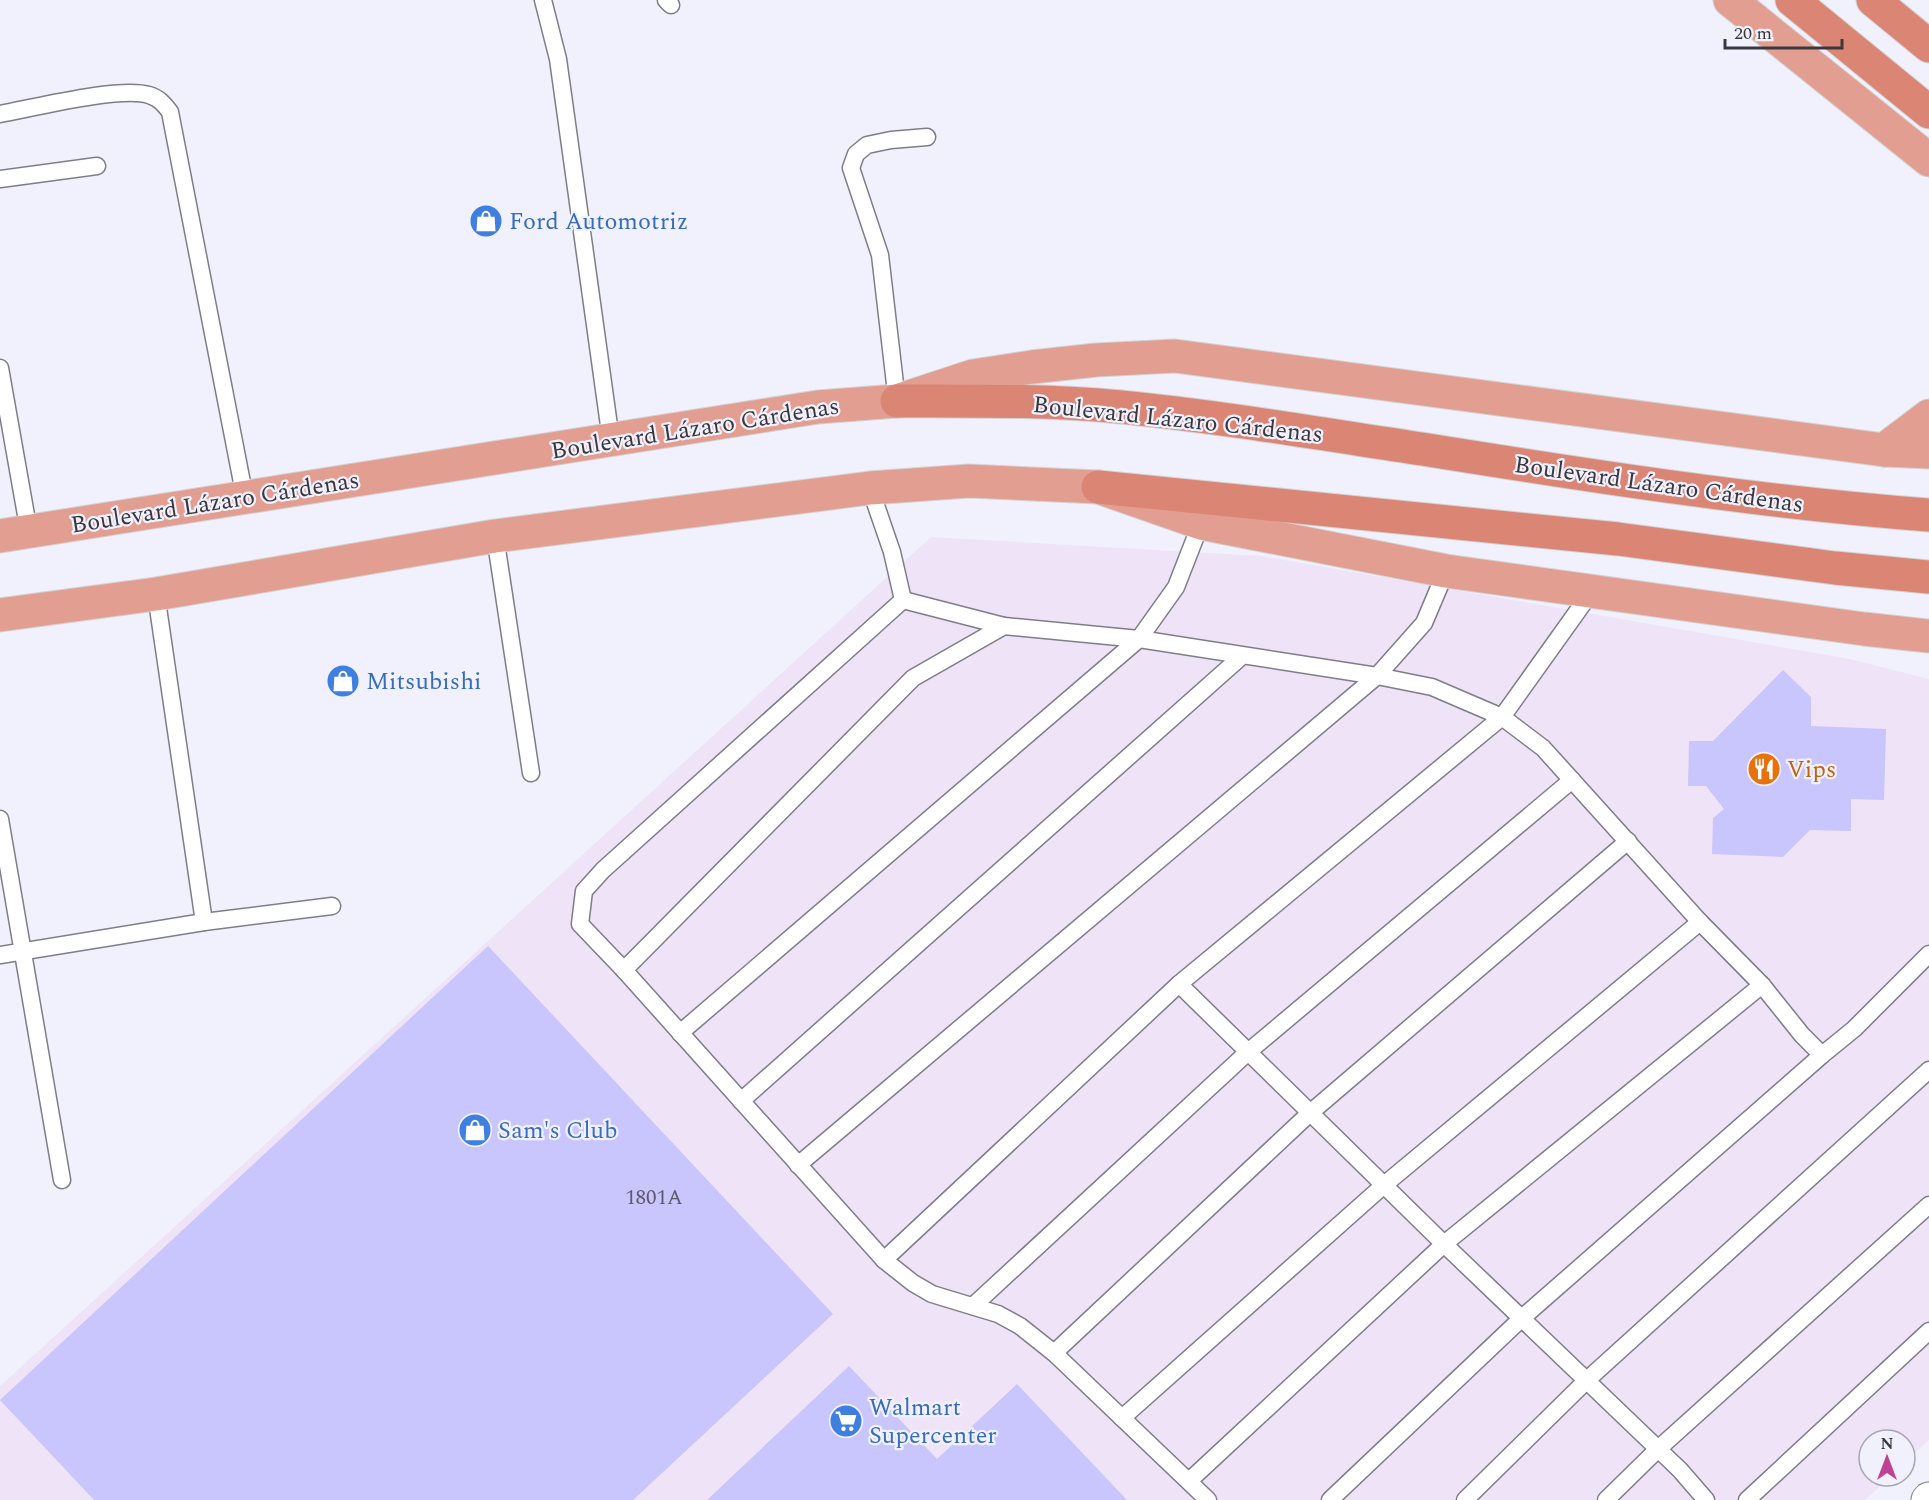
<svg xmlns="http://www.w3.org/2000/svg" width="1929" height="1500" font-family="Spectral,serif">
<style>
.commercial{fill:#efe3f7}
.building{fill:#c9c5fd}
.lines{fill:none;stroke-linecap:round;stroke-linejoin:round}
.service-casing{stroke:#7e7d88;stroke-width:19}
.minor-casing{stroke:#7e7d88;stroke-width:35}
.trunk-casing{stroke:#d3d3d4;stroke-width:35}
.motorway-casing{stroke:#d3d3d4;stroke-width:35}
.service{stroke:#fff;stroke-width:16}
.minor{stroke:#fff;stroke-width:33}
.trunk{stroke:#e29e90;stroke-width:33}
.motorway{stroke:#db8675;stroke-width:33}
.labels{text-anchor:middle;stroke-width:4.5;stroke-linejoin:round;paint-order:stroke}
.number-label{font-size:21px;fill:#5c5b6d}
.shop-label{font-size:24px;fill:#366cbe;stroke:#f1f1fd;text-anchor:start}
.street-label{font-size:24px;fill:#38383d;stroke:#f1f1fd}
.food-label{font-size:24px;fill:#c56008;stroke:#f1f1fd;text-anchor:start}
</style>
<rect width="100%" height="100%" fill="#f1f1fd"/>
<!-- commercial -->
<path class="commercial" d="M931,537L1261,556L1850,659L1929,679V1440L1905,1462V1440H1869V1476H1891L1865,1500H0V1386Z"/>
<!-- building -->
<g class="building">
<path d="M1783,670L1811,697V726L1886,729L1884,800L1851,799V831L1810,830L1783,857L1712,854L1713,818L1724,809L1706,786H1688L1689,741H1713Z"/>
<path d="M488,946L833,1314L633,1500H94L0,1400Z"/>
<path d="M849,1366L937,1459L1017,1384L1127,1500H707Z"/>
</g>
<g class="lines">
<!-- service casing -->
<g class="service-casing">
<g id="service">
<path d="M543,0L558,59L611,440"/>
<path d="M666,0L671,5"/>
<path d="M0,114C33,108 120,86 149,95C159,98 164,104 170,112L245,498"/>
<path d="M0,179L97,166"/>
<path d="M0,368L29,532"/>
<path d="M897,401L880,255L851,168L856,154L867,145L891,140L927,137"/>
<path d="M870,488L892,552L903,600"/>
<path d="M495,536L531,773"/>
<path d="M156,594L204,922"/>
<path d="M903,600L603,870L584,891L580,924L624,970L884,1260L1179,984L1502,717L1592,591"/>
<path d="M1004,626L1139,639L1377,676L1432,687L1502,717L1543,748L1700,922L1762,985L1802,1035L1822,1055L1854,1029L1929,954"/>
<path d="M0,819L62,1180"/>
<path d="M0,955L204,922L332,906"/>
<path d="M624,970L913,678L1004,626L903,600"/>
<path d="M1179,984L1444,1244L1680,1470L1706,1500"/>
<path d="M680,1033L1139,639L1176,587L1201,523"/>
<path d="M741,1101L1242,656"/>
<path d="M798,1165L1377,676L1424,623L1446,571"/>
<path d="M884,1260L913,1283L932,1294L998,1314L1020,1326L1054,1353L1208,1500"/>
<path d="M973,1306L1248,1052L1572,780"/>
<path d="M1054,1353L1310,1113L1628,841"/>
<path d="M1122,1418L1384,1185L1700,922"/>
<path d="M1189,1481L1444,1244L1762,985"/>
<path d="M1330,1500L1522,1318L1822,1055"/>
<path d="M1465,1500L1587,1380L1929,1070"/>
<path d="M1606,1500L1658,1449L1929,1205"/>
<path d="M1747,1500L1929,1331"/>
</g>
</g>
<!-- minor casing -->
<g class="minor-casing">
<path id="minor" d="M1928,1500L1929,1499"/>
</g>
<!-- trunk casing -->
<g class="trunk-casing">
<g id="trunk">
<path d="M1730,0L1929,160"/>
<path d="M1884,450L1929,416"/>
<path d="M0,536L818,407L897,401L973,376L1032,367L1096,360L1175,356L1884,450L1929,452"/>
<path d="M0,615L156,594L495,536L870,488L969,481L1098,487L1201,523L1446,571L1864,629L1929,636"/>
</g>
</g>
<!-- motorway casing -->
<g class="motorway-casing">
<g id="motorway">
<path d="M1792,0L1929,112"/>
<path d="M1873,0L1929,46"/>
<path d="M897,401C972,401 1047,400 1121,407C1222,417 1322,434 1422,449C1590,476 1759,502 1929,515"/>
<path d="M1098,487L1618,539L1835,568L1929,577"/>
</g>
</g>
<!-- service -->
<use href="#service" class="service"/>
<!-- minor -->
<use href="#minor" class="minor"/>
<!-- trunk -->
<use href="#trunk" class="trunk"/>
<!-- motorway -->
<use href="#motorway" class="motorway"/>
</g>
<!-- icons -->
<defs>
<g id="shop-disc" transform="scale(1.725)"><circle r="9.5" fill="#3f7fe0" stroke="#f1f1fd"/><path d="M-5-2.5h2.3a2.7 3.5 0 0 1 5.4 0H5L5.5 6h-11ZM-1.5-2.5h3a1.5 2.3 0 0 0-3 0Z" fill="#fff"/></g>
<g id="restaurant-disc" transform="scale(1.725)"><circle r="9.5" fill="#e8710a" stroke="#f1f1fd"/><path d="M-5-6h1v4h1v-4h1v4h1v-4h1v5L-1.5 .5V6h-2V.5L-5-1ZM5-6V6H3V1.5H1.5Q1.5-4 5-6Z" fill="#fff"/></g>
<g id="supermarket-disc" transform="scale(1.725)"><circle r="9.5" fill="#3f7fe0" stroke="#f1f1fd"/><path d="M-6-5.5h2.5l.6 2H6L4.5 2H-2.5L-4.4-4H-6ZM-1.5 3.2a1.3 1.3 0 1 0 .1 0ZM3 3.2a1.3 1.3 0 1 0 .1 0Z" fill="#fff"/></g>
</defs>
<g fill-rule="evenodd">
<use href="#shop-disc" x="486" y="221"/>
<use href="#shop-disc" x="343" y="681"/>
<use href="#restaurant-disc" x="1764" y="769"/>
<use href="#shop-disc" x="475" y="1130"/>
<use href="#supermarket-disc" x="846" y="1421"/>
</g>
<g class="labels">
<!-- number labels -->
<g class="number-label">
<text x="654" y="1204">1801A</text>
</g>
<!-- shop labels -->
<g class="shop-label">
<text x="509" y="229">Ford Automotriz</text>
<text x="366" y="689">Mitsubishi</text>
<text x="498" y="1138">Sam's Club</text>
<text x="869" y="1415">Walmart<tspan x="869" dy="28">Supercenter</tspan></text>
</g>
<!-- street labels -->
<g class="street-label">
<text transform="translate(1178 419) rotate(6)" y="8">Boulevard Lázaro Cárdenas</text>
<text transform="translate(695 428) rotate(-9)" y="8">Boulevard Lázaro Cárdenas</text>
<text transform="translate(1659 484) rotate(8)" y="8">Boulevard Lázaro Cárdenas</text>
<text transform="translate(215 502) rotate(-9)" y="8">Boulevard Lázaro Cárdenas</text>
</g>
<!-- food labels -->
<g class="food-label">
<text x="1787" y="777">Vips</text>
</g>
</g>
<!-- north arrow -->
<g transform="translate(1887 1458)"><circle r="28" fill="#f1f1fd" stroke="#a7a7b0" stroke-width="1.5"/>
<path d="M0-4.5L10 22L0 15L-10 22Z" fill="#be4394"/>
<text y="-9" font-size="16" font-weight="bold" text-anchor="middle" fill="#38383d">N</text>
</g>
<!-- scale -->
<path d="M1725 39v9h117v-9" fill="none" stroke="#38383d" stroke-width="3"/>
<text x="1734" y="39" font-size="18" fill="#38383d" stroke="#f1f1fd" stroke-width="4.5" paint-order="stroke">20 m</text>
</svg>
